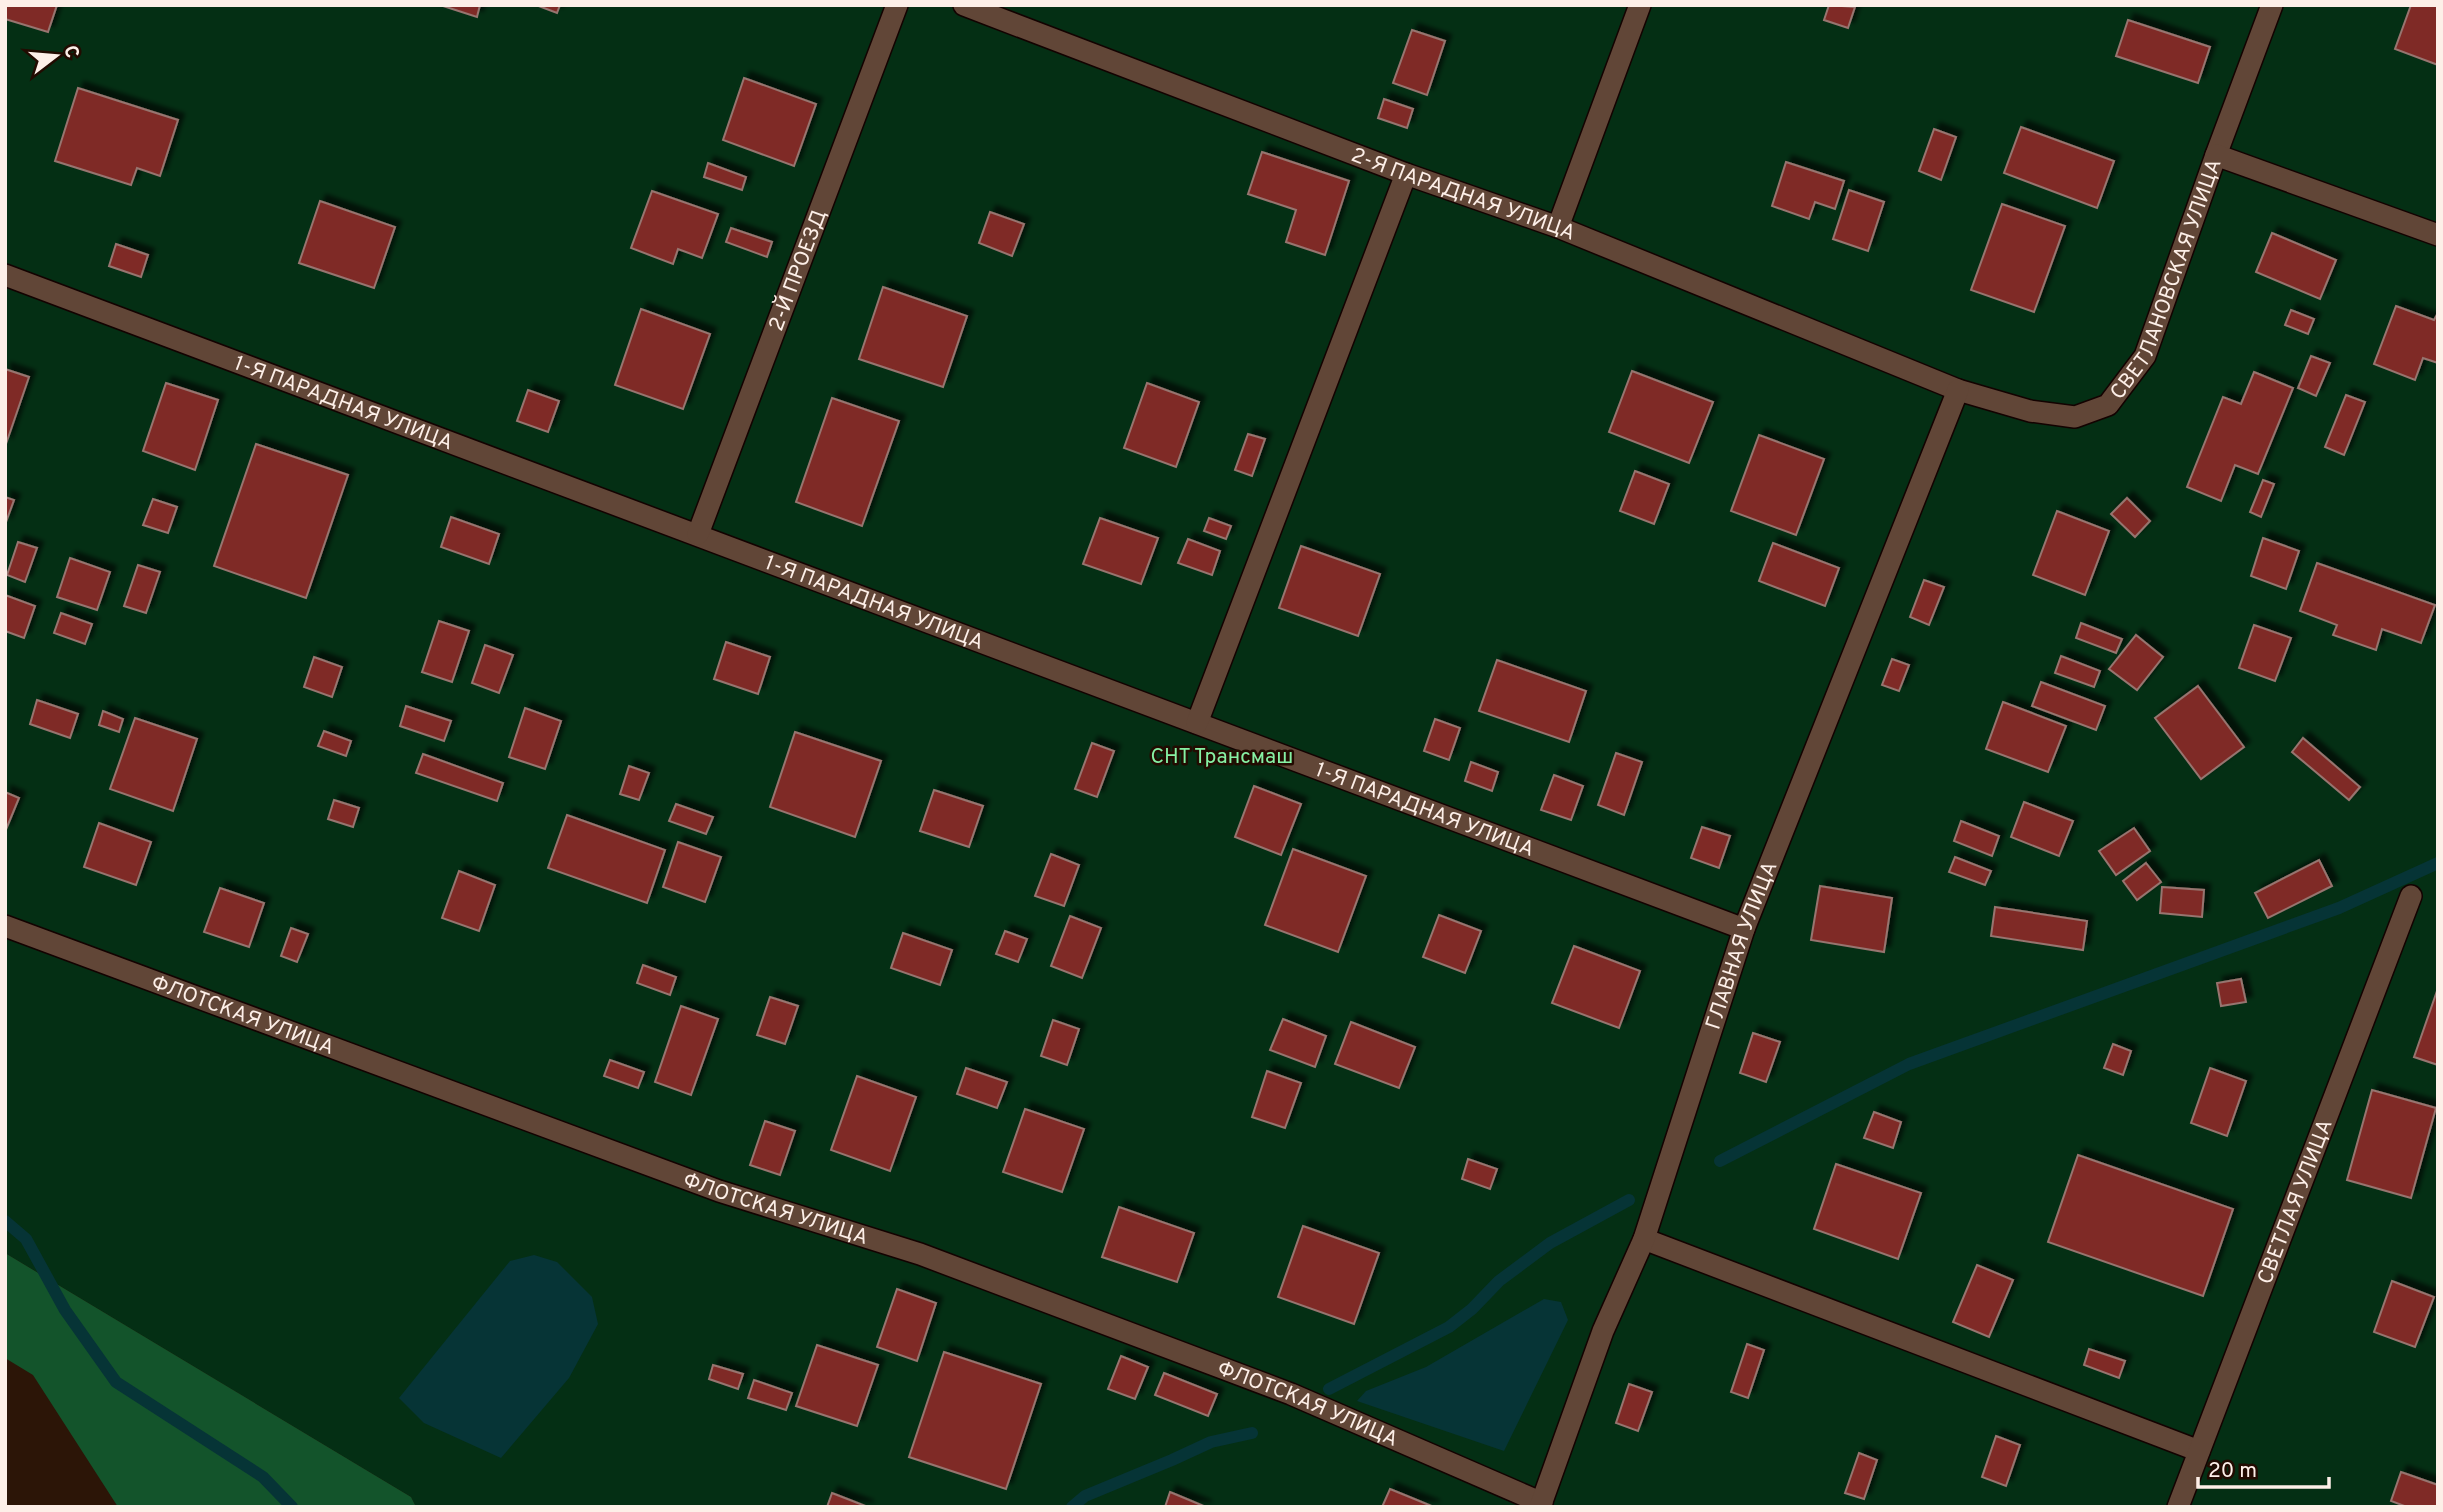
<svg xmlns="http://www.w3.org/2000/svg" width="2443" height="1512" font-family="Overpass,sans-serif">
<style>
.green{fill:#042f14}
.forest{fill:#13542b}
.water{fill:#063436}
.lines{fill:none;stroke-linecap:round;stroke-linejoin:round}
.stream{stroke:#063436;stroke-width:12}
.building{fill:#7f2c26;stroke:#97746f;stroke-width:2;filter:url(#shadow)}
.minor-casing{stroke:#130200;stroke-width:24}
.minor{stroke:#614637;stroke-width:21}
.labels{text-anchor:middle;stroke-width:5;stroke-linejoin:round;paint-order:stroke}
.street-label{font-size:21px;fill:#fdefe8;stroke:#220b01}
.park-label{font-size:21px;fill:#86f1a4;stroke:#220b01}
</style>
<defs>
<filter id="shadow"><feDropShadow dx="6" dy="-6" stdDeviation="2" flood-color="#0009"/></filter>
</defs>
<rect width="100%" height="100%" fill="#2c1507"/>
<!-- green -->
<path class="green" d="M5,5H2438V1507H416L411,1497L5,1253Z"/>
<!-- forest -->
<path class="forest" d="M5,1253L411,1497L416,1507H118L33,1375L5,1358Z"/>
<!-- water -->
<g class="water">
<path d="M534,1255L557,1262L592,1297L598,1324L569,1378L501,1458L424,1423L399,1398L510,1261Z"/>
<path d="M1544,1299L1561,1302L1568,1320L1504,1451L1357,1401L1366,1391L1426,1367Z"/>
</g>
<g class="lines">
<!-- stream -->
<g class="stream">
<path d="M1720,1161L1909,1064L2339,908L2438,863"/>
<path d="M5,1221L26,1239L65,1310L116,1382L263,1477L292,1507"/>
<path d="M1329,1389L1449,1327L1472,1309L1499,1281L1550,1243L1629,1200"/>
<path d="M1072,1507L1085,1496L1172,1460L1211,1442L1252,1433"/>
</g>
</g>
<!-- building -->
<g class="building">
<path d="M5,5H57L48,32L5,19Z"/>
<path d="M440,5H480L477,17Z"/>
<path d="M536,5H560L557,13Z"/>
<path d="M1829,5L1855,7L1848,28L1824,20Z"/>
<path d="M2411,5H2438V65L2395,49Z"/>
<path d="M2128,20L2210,47L2198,83L2116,56Z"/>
<path d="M1412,30L1445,41L1427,95L1393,83Z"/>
<path d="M744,78L816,104L794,166L723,140Z"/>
<path d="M78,88L178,120L160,176L137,168L131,185L55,161Z"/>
<path d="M1384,99L1413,109L1407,128L1378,118Z"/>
<path d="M2021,127L2114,161L2097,208L2004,173Z"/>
<path d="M1934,129L1956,137L1941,180L1919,171Z"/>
<path d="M1262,152L1349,181L1325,255L1286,242L1296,210L1248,194Z"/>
<path d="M1786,162L1844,181L1835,209L1815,202L1809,219L1772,206Z"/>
<path d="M708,163L746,177L742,190L704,177Z"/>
<path d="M1849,190L1884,202L1868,251L1833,239Z"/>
<path d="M652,191L718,214L702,258L678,249L673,264L631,248Z"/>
<path d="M320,201L395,227L374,288L299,263Z"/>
<path d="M2002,204L2065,226L2034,312L1971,290Z"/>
<path d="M990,212L1024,224L1012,256L979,243Z"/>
<path d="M731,228L772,242L767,257L726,242Z"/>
<path d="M2272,233L2336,260L2320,299L2256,272Z"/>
<path d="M116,244L148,255L141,277L109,266Z"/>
<path d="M883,287L967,316L943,387L859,359Z"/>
<path d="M2396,306L2434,320L2438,313V363L2423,358L2415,380L2374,364Z"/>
<path d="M641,309L710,334L683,409L615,385Z"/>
<path d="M2291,310L2314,319L2308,334L2285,325Z"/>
<path d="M2311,356L2330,363L2316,396L2298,388Z"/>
<path d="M5,369L29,377L6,444L5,443Z"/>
<path d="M1632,371L1713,402L1689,463L1609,432Z"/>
<path d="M2254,372L2293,388L2258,474L2235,465L2221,501L2187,487L2223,397L2241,404Z"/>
<path d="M166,383L218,400L195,470L143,451Z"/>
<path d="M1147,383L1199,402L1176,467L1124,448Z"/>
<path d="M528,390L559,401L548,432L517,421Z"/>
<path d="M2346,395L2365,402L2344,455L2325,447Z"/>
<path d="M832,398L899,421L862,526L796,502Z"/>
<path d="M1248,434L1265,439L1252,476L1235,470Z"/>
<path d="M1759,435L1824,459L1796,535L1731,511Z"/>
<path d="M256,444L348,475L306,598L214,566Z"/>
<path d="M1635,471L1669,484L1654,524L1620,511Z"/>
<path d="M2263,480L2274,484L2261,517L2250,512Z"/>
<path d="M5,497L14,500L5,525Z"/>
<path d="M2127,498L2150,521L2135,537L2111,514Z"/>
<path d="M153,499L177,507L168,533L143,525Z"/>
<path d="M2057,511L2109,531L2085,595L2033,575Z"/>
<path d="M451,517L499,534L489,564L441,547Z"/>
<path d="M1100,518L1158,538L1141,584L1083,564Z"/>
<path d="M1209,518L1231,526L1226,539L1204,531Z"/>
<path d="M2263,538L2299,551L2286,589L2251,576Z"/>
<path d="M1188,539L1220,551L1212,575L1178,563Z"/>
<path d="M18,542L37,548L25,582L7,575Z"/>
<path d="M1773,543L1839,568L1825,606L1759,581Z"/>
<path d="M1301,546L1380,574L1358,636L1279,608Z"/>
<path d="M70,558L110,572L97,610L57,597Z"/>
<path d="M2317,563L2435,605L2421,643L2382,629L2376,650L2333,635L2337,625L2300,611Z"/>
<path d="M138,565L160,572L146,613L124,606Z"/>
<path d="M1924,580L1944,587L1929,625L1910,617Z"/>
<path d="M5,595L35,606L24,638L5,631Z"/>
<path d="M61,613L92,624L85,644L54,633Z"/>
<path d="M439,621L469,631L452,682L422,672Z"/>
<path d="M2081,623L2122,639L2116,653L2076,638Z"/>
<path d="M2254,625L2291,638L2275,681L2239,668Z"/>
<path d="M2136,635L2163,657L2137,690L2109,669Z"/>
<path d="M726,642L770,657L758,694L714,679Z"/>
<path d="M485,645L513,655L499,693L472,683Z"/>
<path d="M2061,656L2100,671L2094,687L2055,673Z"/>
<path d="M314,657L342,667L332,697L304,687Z"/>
<path d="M1892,659L1909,665L1899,691L1882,685Z"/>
<path d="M1497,660L1586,691L1569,742L1479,711Z"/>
<path d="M2041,682L2105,706L2096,730L2032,706Z"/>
<path d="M2198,686L2244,747L2201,779L2155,718Z"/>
<path d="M37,700L78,714L70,738L30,724Z"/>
<path d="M2003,702L2066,726L2048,772L1986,749Z"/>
<path d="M406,706L451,721L444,741L400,726Z"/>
<path d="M525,708L561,721L545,769L509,757Z"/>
<path d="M103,711L123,719L119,732L99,725Z"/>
<path d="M135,718L197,739L173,811L110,789Z"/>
<path d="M1435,719L1460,728L1449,760L1424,751Z"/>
<path d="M324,731L351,741L346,756L318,746Z"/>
<path d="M795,732L881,761L855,837L770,807Z"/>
<path d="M2303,738L2360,787L2349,800L2292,752Z"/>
<path d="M1092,743L1114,751L1097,797L1075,789Z"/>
<path d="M1616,753L1642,762L1624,815L1598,805Z"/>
<path d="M423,754L503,783L497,801L416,773Z"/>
<path d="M1471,762L1498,772L1492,791L1465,781Z"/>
<path d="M629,766L649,773L639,800L620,794Z"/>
<path d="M1554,775L1583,786L1571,820L1541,810Z"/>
<path d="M1254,786L1301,804L1281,855L1235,837Z"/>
<path d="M934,790L983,806L969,847L920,831Z"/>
<path d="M5,792L19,798L5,832Z"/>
<path d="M334,800L359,808L353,827L328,819Z"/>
<path d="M2024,802L2073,821L2059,856L2011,837Z"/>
<path d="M676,804L713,817L706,834L669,821Z"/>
<path d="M567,815L665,850L647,903L548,868Z"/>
<path d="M1961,821L1999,836L1992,856L1954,841Z"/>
<path d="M99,823L151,842L136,885L84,867Z"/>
<path d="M1702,827L1730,836L1719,868L1691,858Z"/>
<path d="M2134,828L2150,851L2116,875L2099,851Z"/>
<path d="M678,842L721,857L705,902L663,887Z"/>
<path d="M1293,849L1366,876L1338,952L1265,925Z"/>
<path d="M1051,854L1079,865L1064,906L1035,896Z"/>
<path d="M1955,857L1991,871L1985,885L1949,872Z"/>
<path d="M2319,860L2332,886L2268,918L2255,893Z"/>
<path d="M2146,863L2161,882L2137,900L2123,881Z"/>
<path d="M459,871L495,885L479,931L442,918Z"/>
<path d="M1820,886L1892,898L1884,952L1811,940Z"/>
<path d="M2162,887L2204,890L2202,917L2160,913Z"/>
<path d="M220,888L264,903L249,947L204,932Z"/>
<path d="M1995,907L2087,921L2083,950L1991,936Z"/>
<path d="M1439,915L1481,931L1465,973L1423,957Z"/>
<path d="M1070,916L1101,928L1082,978L1051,966Z"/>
<path d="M291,928L308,934L297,962L281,956Z"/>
<path d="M1005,931L1027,939L1018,962L996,954Z"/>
<path d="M903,933L952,950L940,985L891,968Z"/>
<path d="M1574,946L1640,971L1619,1028L1552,1003Z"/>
<path d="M643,965L676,977L670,995L637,983Z"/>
<path d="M2241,979L2246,1002L2221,1006L2217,983Z"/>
<path d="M2438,988V1065L2414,1057Z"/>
<path d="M770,997L798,1006L785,1044L757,1035Z"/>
<path d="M681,1006L718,1019L691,1095L655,1082Z"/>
<path d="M1283,1019L1326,1036L1315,1067L1270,1050Z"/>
<path d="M1053,1020L1079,1029L1067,1065L1041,1056Z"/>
<path d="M1351,1022L1415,1047L1399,1088L1335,1064Z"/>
<path d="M1753,1033L1780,1042L1766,1082L1740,1073Z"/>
<path d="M2113,1044L2131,1051L2123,1075L2104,1068Z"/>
<path d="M610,1060L644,1072L638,1088L604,1076Z"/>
<path d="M966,1068L1007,1082L997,1108L957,1094Z"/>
<path d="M2210,1068L2246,1081L2227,1136L2191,1123Z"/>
<path d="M1267,1071L1301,1083L1285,1128L1252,1117Z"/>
<path d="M857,1076L916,1097L890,1171L831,1150Z"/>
<path d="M2372,1090L2436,1108L2411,1198L2347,1180Z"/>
<path d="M1025,1109L1084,1129L1062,1192L1003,1172Z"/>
<path d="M1874,1112L1901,1122L1893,1148L1864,1138Z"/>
<path d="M765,1121L795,1131L780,1175L750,1165Z"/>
<path d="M2078,1155L2233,1209L2203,1296L2048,1242Z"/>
<path d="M1468,1159L1497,1169L1490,1189L1462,1179Z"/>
<path d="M1836,1164L1921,1193L1898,1259L1814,1229Z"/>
<path d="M1119,1207L1194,1233L1177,1282L1102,1257Z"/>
<path d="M1303,1226L1379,1253L1354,1324L1278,1297Z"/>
<path d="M1977,1265L2013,1280L1989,1337L1953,1322Z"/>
<path d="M2392,1281L2434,1297L2415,1347L2374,1332Z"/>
<path d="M897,1289L936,1303L917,1361L877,1347Z"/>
<path d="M1747,1344L1764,1350L1748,1398L1731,1392Z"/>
<path d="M817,1345L878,1365L857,1426L796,1406Z"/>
<path d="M2089,1349L2125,1361L2119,1378L2084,1365Z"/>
<path d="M944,1352L1041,1384L1006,1489L909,1457Z"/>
<path d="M1121,1356L1148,1367L1135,1399L1108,1389Z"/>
<path d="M713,1365L743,1374L738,1389L709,1379Z"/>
<path d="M1164,1373L1217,1394L1208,1416L1155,1395Z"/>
<path d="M754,1380L792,1393L786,1410L748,1398Z"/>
<path d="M1629,1384L1652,1392L1638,1431L1616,1423Z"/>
<path d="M1996,1436L2020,1445L2006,1486L1982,1477Z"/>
<path d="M1859,1453L1877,1460L1864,1499L1845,1493Z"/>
<path d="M2401,1472L2438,1485L2437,1507H2407L2391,1501Z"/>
<path d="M1390,1489L1434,1507H1382Z"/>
<path d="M1170,1492L1206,1507H1165Z"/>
<path d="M832,1493L868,1507H827Z"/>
</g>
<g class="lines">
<!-- minor casing -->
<g class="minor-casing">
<g id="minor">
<path id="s1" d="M964,5L1406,174L1558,227L1958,390L2030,411L2075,417L2108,405L2145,356L2216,155L2272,5"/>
<path d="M2216,155L2438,235"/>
<path d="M1558,227L1640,5"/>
<path id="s2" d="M5,275L1744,929"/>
<path id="s3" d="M698,534L897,5"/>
<path d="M1197,723L1406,174"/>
<path id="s4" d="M5,926L719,1191L920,1254L1291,1394L1542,1503"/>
<path d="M1644,1239L2199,1451"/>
<path id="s5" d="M1540,1507L1603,1331L1644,1239L1744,929L1958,390"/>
<path id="s6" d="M2178,1507L2411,896"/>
</g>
</g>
<!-- minor -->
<use href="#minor" class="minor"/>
</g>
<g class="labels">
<!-- street labels -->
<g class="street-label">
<text dy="7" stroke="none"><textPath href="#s1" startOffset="534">2-Я ПАРАДНАЯ УЛИЦА</textPath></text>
<text dy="7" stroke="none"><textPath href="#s3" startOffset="282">2-Й ПРОЕЗД</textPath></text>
<text dy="7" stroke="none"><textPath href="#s1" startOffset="1362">СВЕТЛАНОВСКАЯ УЛИЦА</textPath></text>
<text dy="7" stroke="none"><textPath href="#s2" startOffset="362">1-Я ПАРАДНАЯ УЛИЦА</textPath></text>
<text dy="7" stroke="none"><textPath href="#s2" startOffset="929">1-Я ПАРАДНАЯ УЛИЦА</textPath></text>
<text dy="7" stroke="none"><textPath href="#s2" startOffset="1517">1-Я ПАРАДНАЯ УЛИЦА</textPath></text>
<text dy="7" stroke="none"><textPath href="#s5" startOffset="597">ГЛАВНАЯ УЛИЦА</textPath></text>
<text dy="7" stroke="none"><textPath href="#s4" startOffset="254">ФЛОТСКАЯ УЛИЦА</textPath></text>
<text dy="7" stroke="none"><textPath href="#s6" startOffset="327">СВЕТЛАЯ УЛИЦА</textPath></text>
<text dy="7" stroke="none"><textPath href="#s4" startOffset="821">ФЛОТСКАЯ УЛИЦА</textPath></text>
<text dy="7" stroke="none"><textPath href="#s4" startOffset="1388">ФЛОТСКАЯ УЛИЦА</textPath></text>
</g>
<!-- park labels -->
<g class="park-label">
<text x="1222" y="763">СНТ Трансмаш</text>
</g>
</g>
<!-- border -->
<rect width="2443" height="1512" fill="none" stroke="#fdefe8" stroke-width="14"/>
<!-- north arrow -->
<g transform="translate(56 56) rotate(74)" stroke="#220b01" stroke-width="5" paint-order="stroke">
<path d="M0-5L12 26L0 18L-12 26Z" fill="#fdefe8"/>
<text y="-10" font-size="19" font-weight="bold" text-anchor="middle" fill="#fdefe8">С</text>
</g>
<!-- scale -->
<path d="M2198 1477v10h131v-10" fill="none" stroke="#fdefe8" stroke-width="3.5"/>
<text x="2208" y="1477" font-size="21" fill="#fdefe8" stroke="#220b01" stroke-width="5" paint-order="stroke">20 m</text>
</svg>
